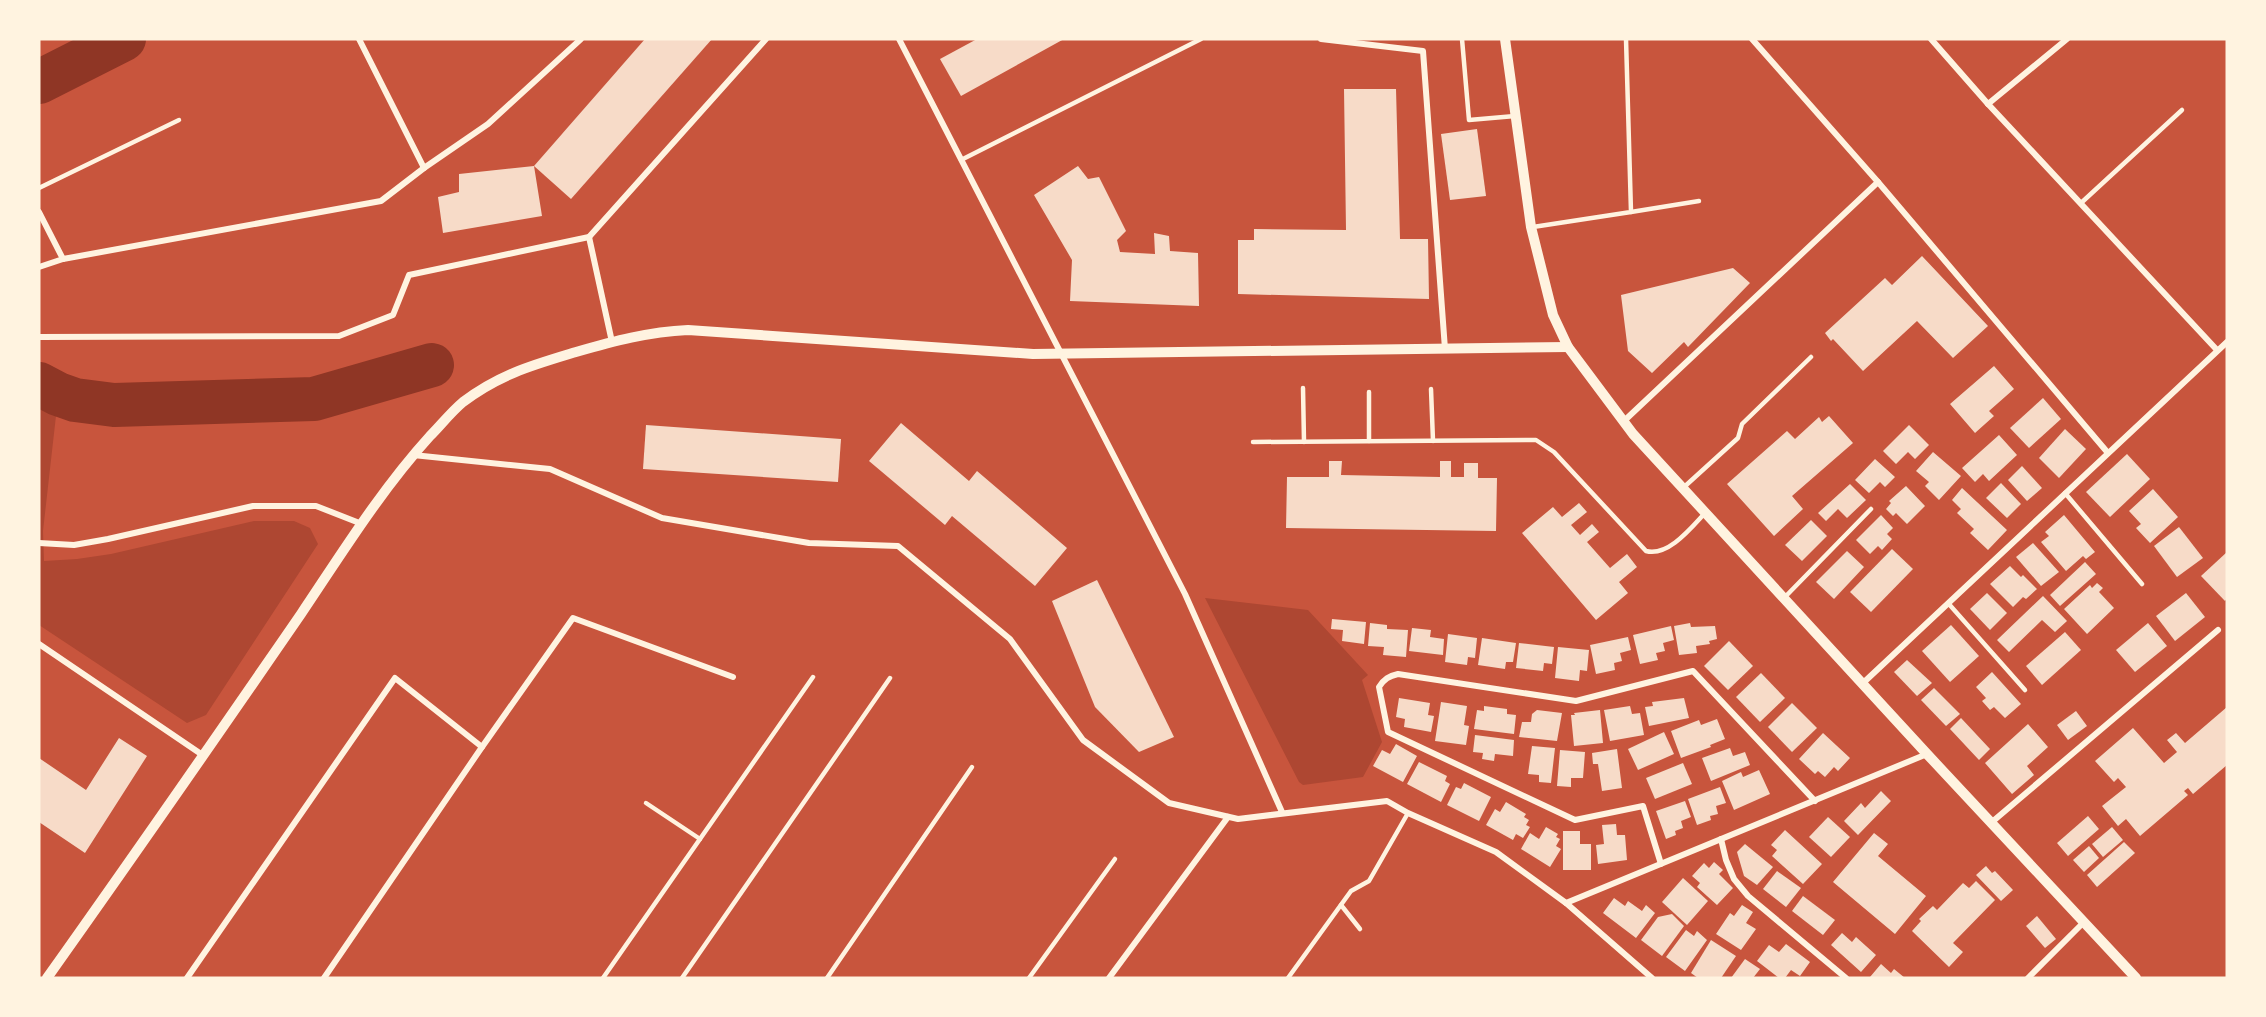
<svg xmlns="http://www.w3.org/2000/svg" width="2266" height="1017" font-family="Barlow,sans-serif">
<style>
.green{fill:#ae4732}
.lines{fill:none;stroke-linecap:round;stroke-linejoin:round}
.river{stroke:#8f3625;stroke-width:44}
.building{fill:#f7dbc8}
.service{stroke:#fff3e0;stroke-width:4.5}
.minor{stroke:#fff3e0;stroke-width:6}
.tertiary{stroke:#fff3e0;stroke-width:10}
</style>
<rect width="100%" height="100%" fill="#c8553d"/>
<!-- green -->
<g class="green">
<path d="M39,389L58,398L43,531L44,561L77,559L111,554L254,521H294L310,528L318,544L206,715L187,723L39,625Z"/>
<path d="M1205,598L1308,610L1368,675L1362,680L1382,742L1363,777L1303,785L1299,782Z"/>
</g>
<g class="lines">
<!-- river -->
<g class="river">
<path d="M39,82L124,39"/>
<path d="M39,384L58,394L75,400L114,405L314,399L432,365"/>
</g>
</g>
<!-- building -->
<g class="building">
<path d="M645,39H712L571,199L534,166Z"/>
<path d="M977,39H1064L961,96L940,59Z"/>
<path d="M1344,89H1396L1400,239H1428L1429,299L1238,294V240H1254V229L1346,230Z"/>
<path d="M1477,129L1486,196L1450,200L1441,134Z"/>
<path d="M534,166L542,216L443,233L438,197L459,192V174Z"/>
<path d="M1078,166L1088,179L1099,177L1126,231L1117,240L1120,252L1155,254L1154,233L1169,236L1170,251L1198,253L1199,306L1070,301L1072,260L1034,195Z"/>
<path d="M1922,256L1988,326L1953,358L1917,321L1863,371L1833,339L1831,341L1825,333L1885,278L1892,285Z"/>
<path d="M1733,268L1750,283L1688,347L1684,342L1652,373L1628,351L1621,295Z"/>
<path d="M1994,366L2014,389L1989,411L1994,416L1975,433L1950,404Z"/>
<path d="M2043,398L2061,419L2029,448L2010,428Z"/>
<path d="M1829,416L1853,443L1792,496L1803,509L1774,536L1727,484L1787,431L1795,439L1819,417L1822,422Z"/>
<path d="M901,423L969,481L977,471L1067,548L1035,586L952,516L945,525L869,461Z"/>
<path d="M646,425L841,439L838,482L643,469Z"/>
<path d="M1909,425L1929,445L1915,459L1908,452L1896,464L1883,451Z"/>
<path d="M2065,429L2086,449L2059,478L2039,458Z"/>
<path d="M1999,435L2017,455L1989,481L1983,474L1975,482L1962,468Z"/>
<path d="M1933,452L1961,476L1939,500L1925,486L1929,482L1916,471Z"/>
<path d="M2127,454L2150,479L2110,517L2086,492Z"/>
<path d="M1875,459L1895,477L1885,487L1880,482L1869,493L1855,480Z"/>
<path d="M1329,461H1342L1341,475L1440,477V461H1451V477H1464V463H1478V478H1497L1496,531L1286,528L1287,477H1329Z"/>
<path d="M2022,466L2042,488L2027,501L2008,480Z"/>
<path d="M2001,483L2021,504L2007,518L1986,498Z"/>
<path d="M1850,484L1866,500L1847,518L1838,509L1826,521L1818,513Z"/>
<path d="M1906,486L1925,506L1907,524L1896,513L1893,516L1886,509L1891,503L1889,501Z"/>
<path d="M1962,488L2007,530L1988,550L1970,533L1974,529L1957,513L1961,509L1952,500Z"/>
<path d="M2153,489L2178,517L2150,543L2136,528L2141,524L2129,511Z"/>
<path d="M1579,503L1587,512L1571,525L1580,535L1592,524L1599,532L1587,542L1610,568L1627,554L1637,567L1619,582L1628,593L1596,620L1522,533L1553,507L1562,517Z"/>
<path d="M1881,515L1893,528L1887,534L1892,539L1882,550L1878,546L1870,554L1856,540Z"/>
<path d="M2064,515L2095,552L2086,559L2083,556L2066,571L2041,542L2049,536L2045,532Z"/>
<path d="M1811,520L1827,536L1802,561L1785,545Z"/>
<path d="M2179,527L2203,558L2177,577L2154,546Z"/>
<path d="M2033,543L2059,572L2041,586L2016,557Z"/>
<path d="M1892,549L1913,569L1871,612L1850,592Z"/>
<path d="M1847,551L1864,567L1834,599L1816,582Z"/>
<path d="M2227,552V598L2225,601L2201,576Z"/>
<path d="M2085,562L2096,574L2060,606L2050,595Z"/>
<path d="M2010,566L2021,577L2023,575L2037,589L2026,599L2023,597L2013,607L1990,584Z"/>
<path d="M1097,580L1174,737L1139,752L1095,707L1052,601Z"/>
<path d="M2097,583L2103,588L2099,592L2114,608L2087,634L2064,609L2090,585L2092,588Z"/>
<path d="M1987,593L2007,613L1990,630L1970,609Z"/>
<path d="M2186,593L2205,617L2175,641L2156,616Z"/>
<path d="M2043,596L2067,621L2055,632L2042,620L2009,652L1997,640Z"/>
<path d="M1332,619L1366,622L1364,644L1342,641L1343,630L1331,629Z"/>
<path d="M1370,623L1387,625V629L1408,630L1406,657L1383,655L1384,647L1368,646Z"/>
<path d="M1690,623L1691,627L1715,626L1717,639L1709,641L1710,644L1696,646L1697,653L1679,655L1674,626Z"/>
<path d="M2148,623L2167,646L2135,672L2116,650Z"/>
<path d="M1951,625L1979,656L1950,682L1922,651Z"/>
<path d="M1671,626L1674,640L1663,643L1665,651L1656,653L1658,660L1640,664L1633,635Z"/>
<path d="M1412,628L1431,630L1430,637L1444,639L1443,655L1409,651Z"/>
<path d="M2065,632L2081,650L2042,685L2026,666Z"/>
<path d="M1448,634L1477,638L1475,658L1468,657L1467,665L1445,662Z"/>
<path d="M1628,637L1631,650L1620,653L1622,661L1614,663L1615,670L1596,674L1590,645Z"/>
<path d="M1482,638L1516,643L1513,662H1506L1505,669L1478,665Z"/>
<path d="M1729,641L1753,666L1728,690L1704,666Z"/>
<path d="M1519,643L1554,647L1552,664L1544,663L1543,671L1516,668Z"/>
<path d="M1558,647L1589,650L1587,671L1580,670L1579,681L1555,678Z"/>
<path d="M1907,660L1932,683L1917,696L1894,672Z"/>
<path d="M1992,672L2021,704L2005,718L1994,707L1990,710L1982,701L1986,698L1976,687Z"/>
<path d="M1761,673L1785,698L1760,722L1736,697Z"/>
<path d="M1934,688L1960,714L1946,726L1921,700Z"/>
<path d="M1399,698L1430,703L1428,715L1434,716L1431,732L1404,727L1405,719L1396,717Z"/>
<path d="M1684,698L1689,718L1649,726L1645,707L1653,706L1652,702Z"/>
<path d="M1441,702L1467,706L1464,725L1469,726L1466,745L1435,741Z"/>
<path d="M1792,703L1817,728L1792,752L1768,727Z"/>
<path d="M1484,706L1507,709V714L1516,715L1514,734L1474,729L1477,710L1484,711Z"/>
<path d="M1630,706L1632,714L1640,713L1644,735L1610,741L1604,710Z"/>
<path d="M2227,707V765L2193,794L2188,788L2184,791L2188,795L2140,836L2126,819L2118,826L2102,806L2126,787L2118,778L2114,782L2095,761L2133,728L2164,763L2177,752L2167,740L2176,733L2185,743Z"/>
<path d="M1537,710L1562,713L1557,741L1519,737L1522,722H1531L1532,714Z"/>
<path d="M1600,710L1603,743L1574,746L1571,715H1575L1574,713Z"/>
<path d="M2076,711L2087,726L2068,740L2057,725Z"/>
<path d="M1961,718L1990,749L1979,760L1950,729Z"/>
<path d="M1717,719L1725,739L1710,745L1711,747L1681,758L1671,731L1699,720L1701,725Z"/>
<path d="M2028,724L2048,747L2027,766L2034,775L2012,794L1985,763Z"/>
<path d="M1664,732L1674,754L1638,770L1628,749Z"/>
<path d="M1823,733L1850,758L1838,771L1834,767L1825,777L1818,771L1815,774L1799,759Z"/>
<path d="M1475,735L1514,740L1513,756L1495,754L1494,761L1482,759L1483,753L1473,752Z"/>
<path d="M119,738L147,756L85,853L39,822V758L86,790Z"/>
<path d="M1396,744L1417,756L1403,782L1373,766L1382,750L1390,754Z"/>
<path d="M1532,746L1555,748L1551,783L1539,782V775L1528,774Z"/>
<path d="M1730,748L1733,756L1745,752L1750,765L1711,781L1702,758Z"/>
<path d="M1617,749L1622,788L1602,791L1598,764H1593L1592,753Z"/>
<path d="M1560,750L1585,752L1583,778H1571V787L1557,786Z"/>
<path d="M1419,762L1447,776L1445,781L1450,784L1441,802L1407,784Z"/>
<path d="M1683,763L1692,784L1655,799L1646,778Z"/>
<path d="M1759,770L1770,794L1734,810L1722,781L1741,772L1743,777Z"/>
<path d="M1464,783L1491,797L1479,821L1447,805L1456,787L1461,789Z"/>
<path d="M1720,787L1726,803L1716,806L1718,814L1710,816L1711,820L1697,825L1688,799Z"/>
<path d="M1881,791L1891,801L1858,835L1844,821L1861,803L1865,808Z"/>
<path d="M1685,801L1691,817L1681,821L1683,828L1675,831L1676,835L1666,839L1656,811Z"/>
<path d="M1506,802L1526,814L1524,817L1529,820L1526,825L1530,827L1523,838L1516,834L1513,840L1486,825L1495,809L1500,812Z"/>
<path d="M2088,816L2099,829L2068,856L2057,843Z"/>
<path d="M1828,817L1850,837L1831,857L1809,837Z"/>
<path d="M1616,824L1617,835H1625L1627,860L1598,864L1596,845L1604,844L1602,825Z"/>
<path d="M1546,827L1558,834L1556,837L1560,839L1556,846L1561,849L1550,867L1521,849L1530,833L1539,839Z"/>
<path d="M2112,827L2123,840L2103,857L2092,844Z"/>
<path d="M1785,830L1822,864L1803,884L1772,856L1777,850L1771,845Z"/>
<path d="M1563,831H1580V844H1591V870H1563Z"/>
<path d="M1874,833L1888,844L1878,856L1926,896L1895,934L1833,882Z"/>
<path d="M2124,842L2135,853L2097,887L2087,875Z"/>
<path d="M1745,844L1773,867L1757,885L1744,876L1737,852Z"/>
<path d="M2089,846L2099,858L2084,872L2073,860Z"/>
<path d="M1714,862L1723,870L1719,874L1733,888L1717,905L1697,887L1700,883L1692,876L1704,863L1709,868Z"/>
<path d="M1986,866L1992,873L1995,871L2013,890L2001,901L1976,875Z"/>
<path d="M1777,871L1801,888L1786,907L1763,889Z"/>
<path d="M1683,878L1708,901L1687,925L1662,902Z"/>
<path d="M1976,881L1995,900L1953,943L1963,952L1949,967L1912,931L1921,921L1919,919L1933,906L1937,910L1963,883L1969,888Z"/>
<path d="M1803,896L1835,920L1823,935L1792,911Z"/>
<path d="M1614,898L1625,906L1628,901L1642,911L1646,905L1655,913L1636,938L1603,913Z"/>
<path d="M1742,905L1753,912L1746,923L1756,929L1741,950L1716,934L1730,913L1734,916Z"/>
<path d="M1672,914L1684,926L1662,956L1641,940L1658,917Z"/>
<path d="M2037,916L2056,939L2045,948L2026,926Z"/>
<path d="M1686,930L1694,936L1697,931L1707,940L1685,971L1666,957Z"/>
<path d="M1842,933L1852,942L1856,937L1876,955L1861,972L1831,945Z"/>
<path d="M1711,940L1736,956L1721,978H1698L1691,973Z"/>
<path d="M1786,944L1810,962L1800,976L1791,970L1785,978H1779L1757,961L1769,945L1779,952Z"/>
<path d="M1745,959L1760,969L1753,978H1731Z"/>
<path d="M1881,964L1891,973L1894,969L1905,978H1871L1870,977Z"/>
</g>
<g class="lines">
<!-- service -->
<g class="service">
<path d="M1462,39L1469,120L1515,116"/>
<path d="M961,160L1201,39"/>
<path d="M39,188L179,120"/>
<path d="M2081,203L2182,110"/>
<path d="M1631,212L1699,201"/>
<path d="M1533,227L1631,212L1626,39"/>
<path d="M1303,388L1304,442"/>
<path d="M1431,389L1433,441"/>
<path d="M1369,392V441"/>
<path d="M1253,442L1536,440L1554,452L1646,551C1668,557 1691,528 1705,513"/>
<path d="M1683,488L1738,438L1742,424L1811,357"/>
<path d="M2065,493L2142,584"/>
<path d="M1785,597L1871,509"/>
<path d="M1948,603L2025,690"/>
<path d="M646,803L700,839"/>
<path d="M1341,905L1360,929"/>
<path d="M603,978L813,677"/>
<path d="M682,978L890,678"/>
<path d="M827,978L972,767"/>
<path d="M1029,978L1115,859"/>
<path d="M1288,978L1351,891L1369,881L1408,813"/>
</g>
<!-- minor -->
<g class="minor">
<path d="M359,39L424,168"/>
<path d="M899,39L1185,594L1282,812"/>
<path d="M1321,39L1423,51L1445,349"/>
<path d="M1752,39L1878,182L2108,453"/>
<path d="M1931,39L1988,104L2217,350"/>
<path d="M1988,104L2067,39"/>
<path d="M39,212L63,259L39,267"/>
<path d="M589,237L612,342"/>
<path d="M63,259L381,201L424,168L488,124L581,39"/>
<path d="M39,337L339,336L393,315L409,275L589,237L766,39"/>
<path d="M1624,421L1878,182"/>
<path d="M413,455L550,469L662,518L809,543L898,546L1010,639L1083,740L1169,803L1238,819L1387,801L1408,813L1496,852L1566,903L1927,754"/>
<path d="M39,543L74,545L108,539L253,506H316L362,524"/>
<path d="M39,644L204,756"/>
<path d="M1862,684L2227,342"/>
<path d="M1992,822L2218,630"/>
<path d="M1721,839L1726,860L1734,879L1748,896L1846,978"/>
<path d="M1661,864L1643,806L1575,820L1388,732L1379,687C1384,679 1389,676 1398,674L1576,701L1693,671L1815,801"/>
<path d="M1566,903L1652,978"/>
<path d="M187,978L395,678L482,747"/>
<path d="M324,978L482,747L573,618L733,677"/>
<path d="M1109,978L1228,817"/>
<path d="M2028,978L2084,922"/>
</g>
<!-- tertiary -->
<g class="tertiary">
<path d="M1505,39L1531,227L1553,315L1568,347L1633,434L1927,754L2136,978"/>
<path d="M47,978C133,857 217,736 301,614C342,553 381,490 430,436C441,425 451,412 463,402C500,374 533,365 576,352C614,341 648,332 688,330L1033,354L1568,347"/>
</g>
</g>
<!-- border -->
<rect width="2266" height="1017" fill="none" stroke="#fff3e0" stroke-width="81"/>
</svg>
